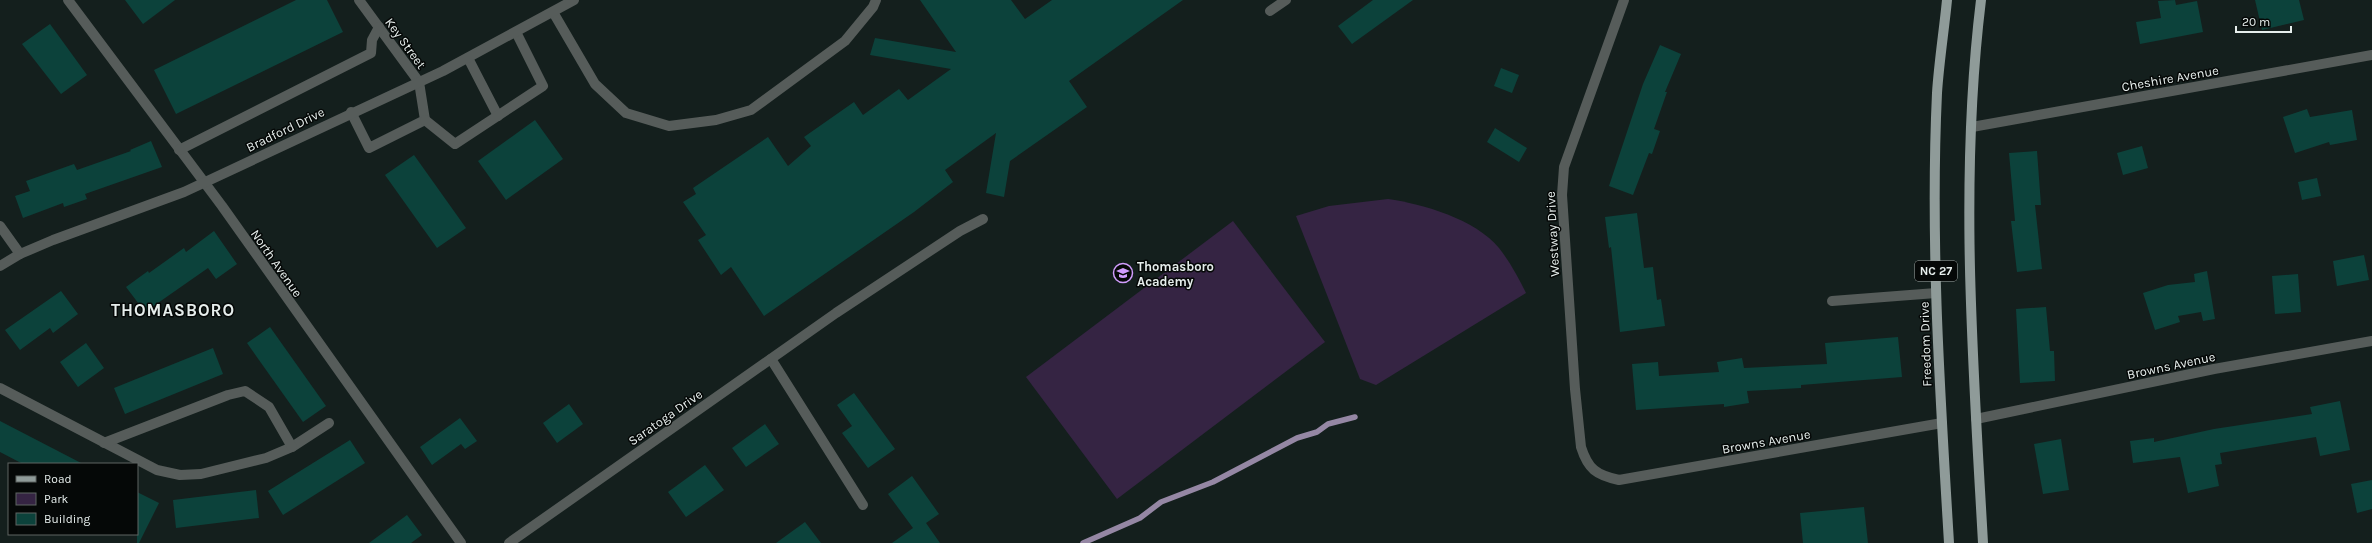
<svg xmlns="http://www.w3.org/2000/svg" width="2372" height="543" font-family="Karla,sans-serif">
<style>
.green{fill:#352443}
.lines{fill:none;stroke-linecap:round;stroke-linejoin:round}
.stream{stroke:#9587a4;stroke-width:5.5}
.building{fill:#0c423b}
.minor{stroke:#565c5a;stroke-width:10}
.major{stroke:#8f9b99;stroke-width:10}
.labels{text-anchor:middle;stroke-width:3;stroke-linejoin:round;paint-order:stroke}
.shield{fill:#050807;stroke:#a2a9a7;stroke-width:1}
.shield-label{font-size:12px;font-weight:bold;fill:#e6eeec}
.street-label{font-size:13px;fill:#e6eeec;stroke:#050807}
.poi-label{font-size:13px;font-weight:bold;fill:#e6eeec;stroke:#050807;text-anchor:start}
.district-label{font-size:17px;font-weight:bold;letter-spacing:1px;fill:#e6eeec;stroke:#050807}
</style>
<rect width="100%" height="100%" fill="#141f1d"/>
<!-- green -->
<g class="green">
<path d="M1388,199C1423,204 1475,219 1499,248C1510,262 1518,277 1526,293L1376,385L1360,379L1296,216L1329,206Z"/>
<path d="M1233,221L1325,342L1117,499L1026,377Z"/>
</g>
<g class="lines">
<!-- stream -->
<path class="stream" d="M1083,543L1140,518L1161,502L1213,482L1297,438L1317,432L1328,424L1355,417"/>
</g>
<!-- building -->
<g class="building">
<path d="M125,0H175L143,24Z"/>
<path d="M296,0H327L343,32L176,114L154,70Z"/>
<path d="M920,0H1011L1025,19L1052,0H1183L1069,81L1087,107L1010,161L1004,197L986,193L996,133L945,170L953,182L914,212L764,316L731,267L721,275L698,240L706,235L683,202L696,194L693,188L768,137L788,166L811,146L804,137L854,102L863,115L899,89L908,100L951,69L870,55L875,38L956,52Z"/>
<path d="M1373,0H1413L1352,44L1338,26Z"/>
<path d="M2175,0L2176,5L2197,1L2203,32L2140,44L2136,22L2161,18L2158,1Z"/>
<path d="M2255,0H2299L2304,20L2262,30Z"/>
<path d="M50,24L87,75L61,94L22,44Z"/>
<path d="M1660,45L1681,54L1665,92H1667L1654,129L1660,131L1652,154L1649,153L1633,195L1609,186L1643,84Z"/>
<path d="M1501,68L1519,75L1512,93L1494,86Z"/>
<path d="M2307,109L2310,117L2352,110L2357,140L2330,145L2329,142L2295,153L2283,117Z"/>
<path d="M535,120L563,159L506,200L478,161Z"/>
<path d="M1495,128L1527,148L1519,162L1487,142Z"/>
<path d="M151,141L162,167L85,194L87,199L64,207L63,203L23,218L15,196L30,191L26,181L74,164L77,170L131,151L130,150Z"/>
<path d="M2142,146L2148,168L2123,175L2117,153Z"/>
<path d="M2037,151L2041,205H2035L2042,269L2017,272L2011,221H2015L2009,153Z"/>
<path d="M414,155L466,228L437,248L385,175Z"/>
<path d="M2317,178L2321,196L2302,200L2298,182Z"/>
<path d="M1637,213L1644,268L1653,267L1657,300L1661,299L1665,326L1620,332L1611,247L1609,248L1605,217Z"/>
<path d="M214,231L237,264L216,279L208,268L145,312L126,287L148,271L149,273L184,248L186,252Z"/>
<path d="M2364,255L2369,280L2337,286L2333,261Z"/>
<path d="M2207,271L2215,319L2203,321L2201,312L2178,316L2180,322L2155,330L2143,293L2168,285L2195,282L2194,274Z"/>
<path d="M2298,274L2301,312L2275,314L2272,276Z"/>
<path d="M61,291L78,314L53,333L50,328L20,350L5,330Z"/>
<path d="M2046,307L2050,351H2054L2055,381L2020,383L2016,309Z"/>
<path d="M270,327L326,406L303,422L247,343Z"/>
<path d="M1898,337L1902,377L1801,385V388L1747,391L1749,403L1724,407V404L1636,410L1632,364L1658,362L1659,376L1719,372L1717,362L1742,358L1744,368L1827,364L1825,343Z"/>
<path d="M86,343L104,368L78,387L60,362Z"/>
<path d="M213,348L223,374L125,414L114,388Z"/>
<path d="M854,393L895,449L868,468L842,433L852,426L837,405Z"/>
<path d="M2340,401L2350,450L2320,456L2316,437L2220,453L2222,464L2215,465L2219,486L2188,493L2180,457L2133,463L2130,441L2154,438V442L2214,429L2312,414L2310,407Z"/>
<path d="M569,404L583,424L557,443L543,423Z"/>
<path d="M460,418L477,441L465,449L461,444L432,465L420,447Z"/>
<path d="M0,421L83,464H23L0,452Z"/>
<path d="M765,424L779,444L746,467L732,448Z"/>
<path d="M2061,439L2069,490L2043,494L2034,444Z"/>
<path d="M350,440L365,463L283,515L268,491Z"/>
<path d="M705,465L724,490L686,517L668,492Z"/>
<path d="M912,476L939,514L926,523L940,543H892L913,528L888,494Z"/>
<path d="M2372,480V509L2357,513L2351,484Z"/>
<path d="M256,490L259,518L176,528L173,500Z"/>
<path d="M137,492L159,503L139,543H137Z"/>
<path d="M1864,507L1868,543H1803L1800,513Z"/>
<path d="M407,515L422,535L411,543H369Z"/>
<path d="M805,522L821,543H776Z"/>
</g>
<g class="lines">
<!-- minor -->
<g class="minor">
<path d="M68,0L222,206L461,543"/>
<path d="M1624,0L1564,167L1562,195L1575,389L1581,447C1588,469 1596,475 1619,480L1942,423"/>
<path d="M1270,11L1286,0"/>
<path d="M553,12L595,84L626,113L669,126L716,120L751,110L845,41L873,7L876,0"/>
<path d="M468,58L498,116"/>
<path d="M351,112L369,148L425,120L419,82L359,0"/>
<path d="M425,120L455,144L543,86L516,32"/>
<path d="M1972,127L2372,55"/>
<path d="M179,150L371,53L372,40L379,27"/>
<path d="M0,226L20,254"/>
<path d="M0,266L20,254L53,240L184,192L443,71L574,0"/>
<path d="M1832,301L1936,293"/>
<path d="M771,359L863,505"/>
<path d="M0,388L157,470L180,475L201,474L266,458L292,447L329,423"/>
<path d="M1976,419L2214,369L2372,341"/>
<path d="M104,443L228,395L245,391L269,407L292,447"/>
<path d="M509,543L836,313L960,231L983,219"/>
</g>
<!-- major -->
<g class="major">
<path d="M1947,0C1944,31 1939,62 1937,93C1930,243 1940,393 1949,543"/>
<path d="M1981,0C1959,180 1973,362 1983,543"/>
</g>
</g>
<!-- icons -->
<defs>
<g id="school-ring" transform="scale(1)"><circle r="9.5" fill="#050807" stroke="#d19dfd" stroke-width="1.5"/><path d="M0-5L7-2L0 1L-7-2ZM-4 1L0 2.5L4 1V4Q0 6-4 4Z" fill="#d19dfd"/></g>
</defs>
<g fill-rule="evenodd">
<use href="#school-ring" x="1123" y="273"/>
</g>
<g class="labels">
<!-- shield labels -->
<rect class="shield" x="1915" y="261" width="42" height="20" rx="3"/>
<g class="shield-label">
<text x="1936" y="275">NC 27</text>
</g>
<!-- street labels -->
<g class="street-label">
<text transform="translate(406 43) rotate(54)" y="5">Key Street</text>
<text transform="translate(2170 78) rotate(-10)" y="5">Cheshire Avenue</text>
<text transform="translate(285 129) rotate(-26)" y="5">Bradford Drive</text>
<text transform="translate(1552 234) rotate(-93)" y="5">Westway Drive</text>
<text transform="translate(277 263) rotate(55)" y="5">North Avenue</text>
<text transform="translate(1925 344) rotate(-92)" y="5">Freedom Drive</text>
<text transform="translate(2171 365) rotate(-12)" y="5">Browns Avenue</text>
<text transform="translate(665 417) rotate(-35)" y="5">Saratoga Drive</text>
<text transform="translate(1766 441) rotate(-10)" y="5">Browns Avenue</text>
</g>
<!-- poi labels -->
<g class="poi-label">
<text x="1137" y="271">Thomasboro<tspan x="1137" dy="15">Academy</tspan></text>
</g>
<!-- district labels -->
<g class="district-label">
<text x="173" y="316">THOMASBORO</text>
</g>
</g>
<!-- legend -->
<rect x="8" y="463" width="130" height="72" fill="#050807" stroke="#5f6463"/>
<rect x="16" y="476" width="20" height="6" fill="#8f9b99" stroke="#5f6463"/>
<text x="44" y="483" font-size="12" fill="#e6eeec">Road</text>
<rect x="16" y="493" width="20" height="12" fill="#352443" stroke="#5f6463"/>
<text x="44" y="503" font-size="12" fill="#e6eeec">Park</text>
<rect x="16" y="513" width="20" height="12" fill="#0c423b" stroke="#5f6463"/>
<text x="44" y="523" font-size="12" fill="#e6eeec">Building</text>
<!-- scale -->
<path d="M2236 26v6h55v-6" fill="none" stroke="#e6eeec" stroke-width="2"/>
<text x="2242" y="26" font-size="12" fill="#e6eeec" stroke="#050807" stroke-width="3" paint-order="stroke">20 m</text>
</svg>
